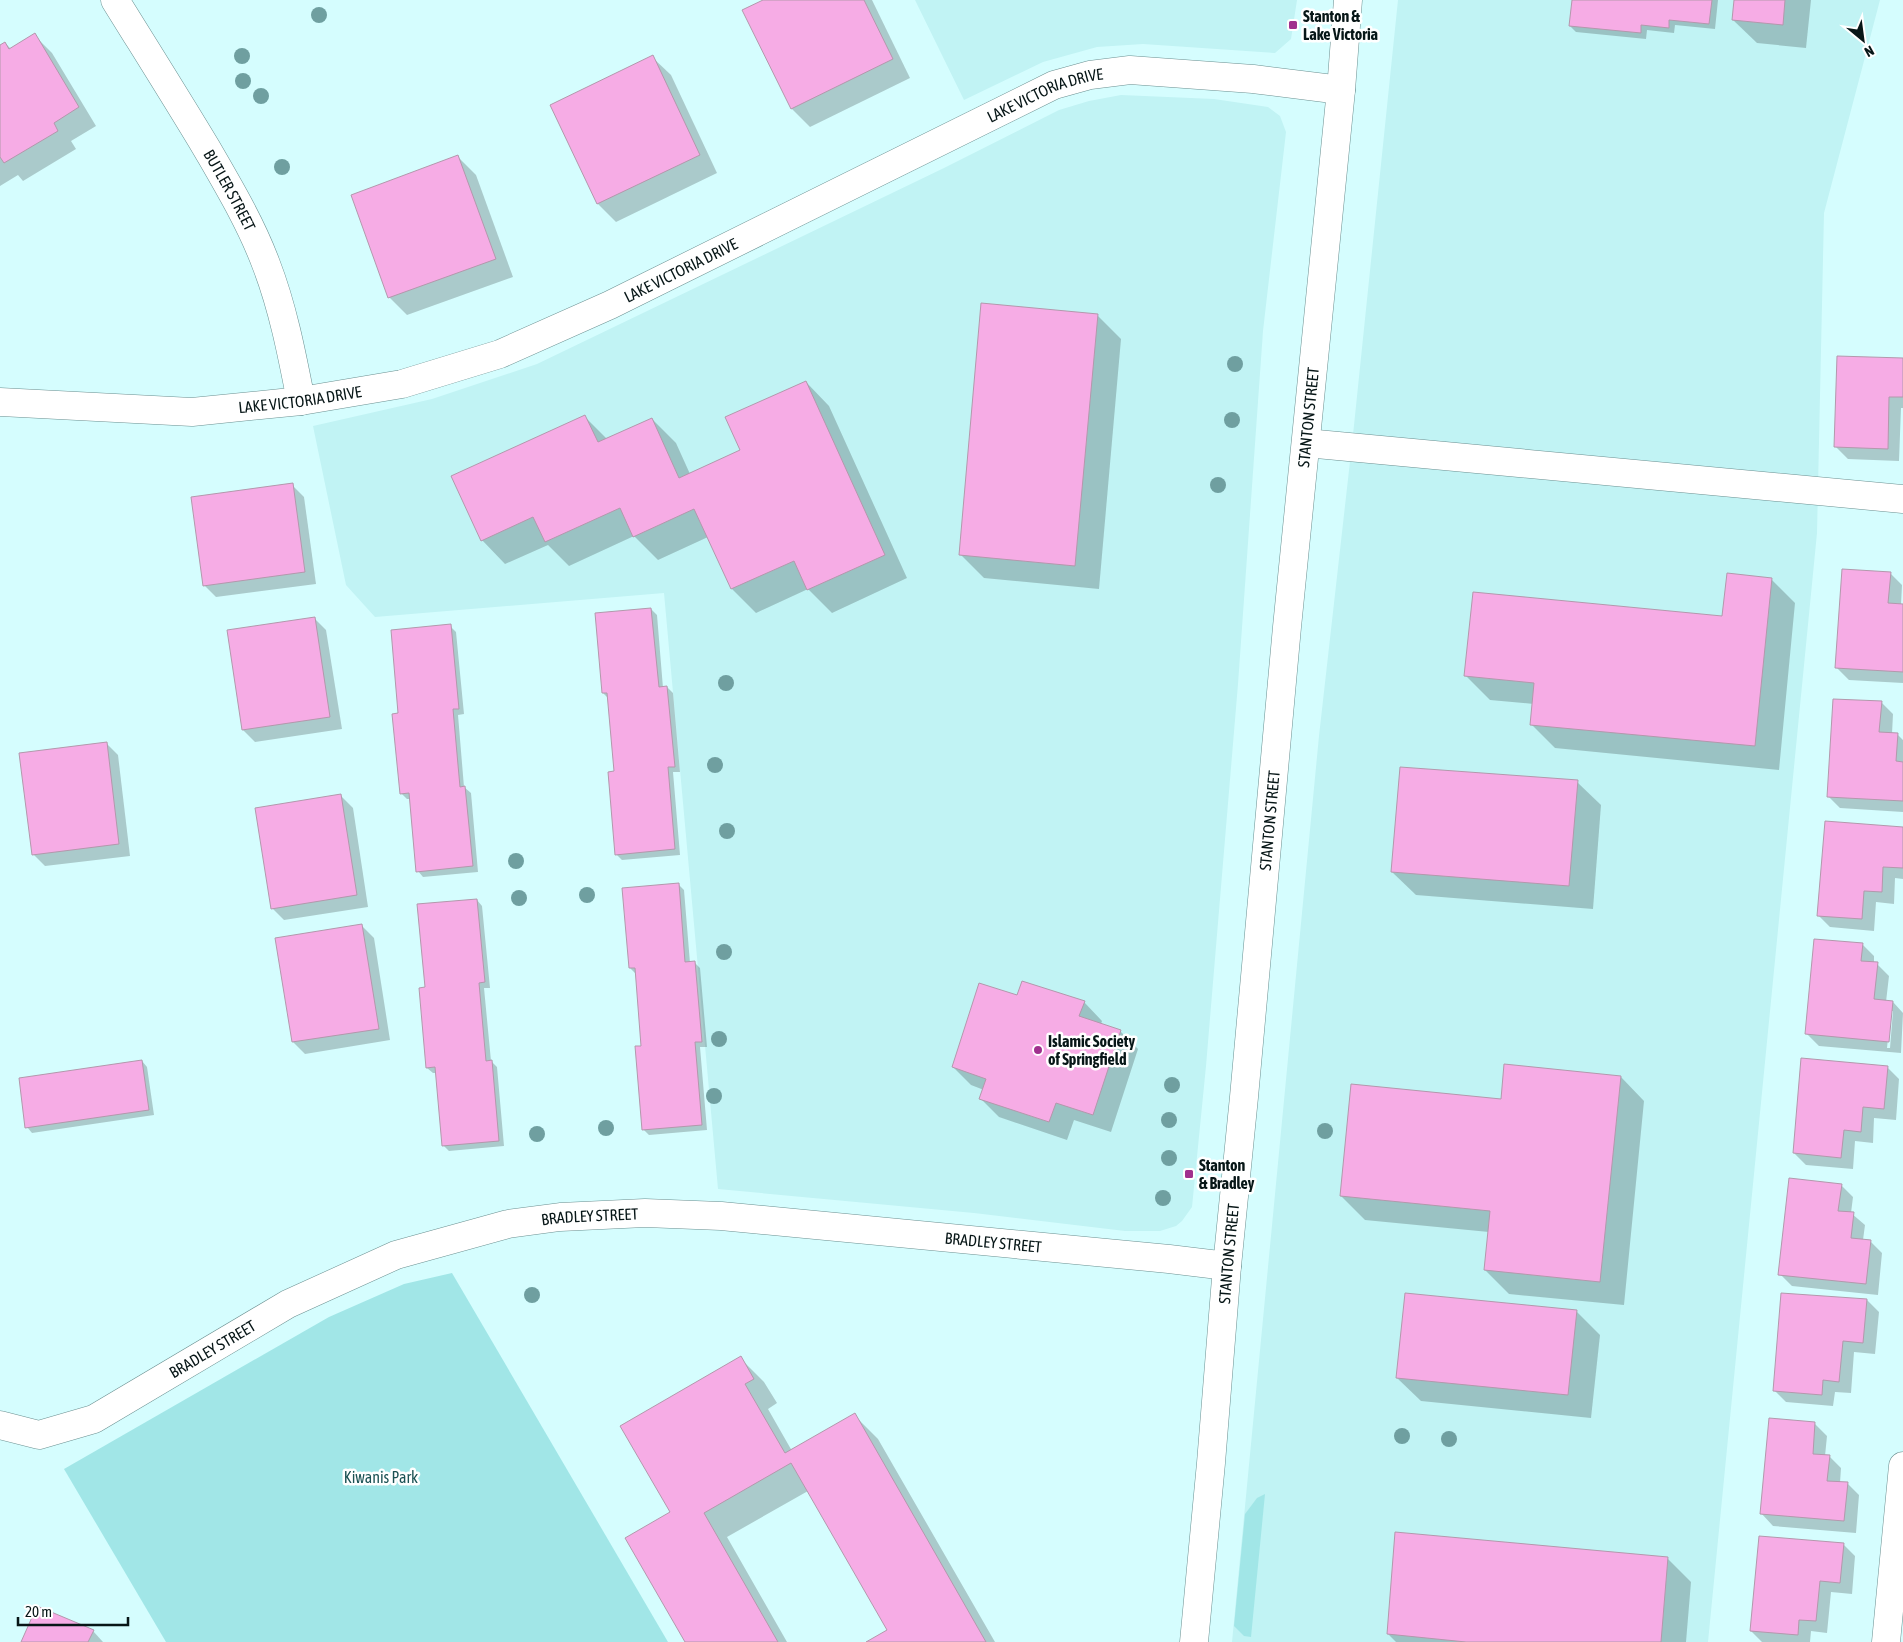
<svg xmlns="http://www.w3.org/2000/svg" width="1903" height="1642" font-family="'Asap Condensed',sans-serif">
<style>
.built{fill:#c1f3f4}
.green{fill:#a1e6e7}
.shadow{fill:#0003;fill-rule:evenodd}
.building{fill:#f6ace5;stroke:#b398ac}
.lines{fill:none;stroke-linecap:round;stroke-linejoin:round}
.street-casing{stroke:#6b9091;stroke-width:29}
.street{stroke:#fff;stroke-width:28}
.tree{fill:#6f9fa0}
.poi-dot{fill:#a0308e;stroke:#fff;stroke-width:2}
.labels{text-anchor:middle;stroke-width:5;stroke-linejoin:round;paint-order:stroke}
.poi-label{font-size:16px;font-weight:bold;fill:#071617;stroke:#fff;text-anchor:start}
.street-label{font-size:16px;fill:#071617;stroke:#fff}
.park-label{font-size:16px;fill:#1b5254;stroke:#fff}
</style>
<rect width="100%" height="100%" fill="#d5fdfe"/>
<!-- built -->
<g class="built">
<path d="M915,0H1297L1291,39L1275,53L1143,44L1097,47L1043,62L964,100Z"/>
<path d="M1398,0H1880L1824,213L1817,533L1708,1642H1232L1319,736L1353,435Z"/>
<path d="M1121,95L1214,99L1268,107L1280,116L1286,132L1263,331L1238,684L1206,1066L1192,1207L1182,1221L1176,1226L1160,1231H1125L974,1213L718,1189L664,593L375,617L346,585L313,426L432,399L537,364L944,168L1059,110L1089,101Z"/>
</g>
<!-- green -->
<g class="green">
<path d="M452,1273L668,1642H166L64,1469L329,1317L404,1284Z"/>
<path d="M1265,1494L1251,1637L1244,1636L1234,1626L1245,1514L1257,1498Z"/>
</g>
<!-- shadow -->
<g class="shadow">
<path d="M766,0H872L910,78L810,127L792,109L744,11Z"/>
<path d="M1573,0H1718L1715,29L1675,25L1674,33L1647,30L1646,39L1576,32L1570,26Z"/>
<path d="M1735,0H1811L1806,48L1757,43L1733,20Z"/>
<path d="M34,35L52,53L96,126L71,141L76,149L23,181L18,175L0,186V47L5,43L11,49Z"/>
<path d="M652,57L671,75L717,173L616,222L598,204L551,106Z"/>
<path d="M458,157L476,175L513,277L407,315L389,297Z"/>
<path d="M1097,315L1121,339L1099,589L984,578L960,554Z"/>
<path d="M1903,359V408H1901L1899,461L1848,459L1836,447Z"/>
<path d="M806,382L829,406L907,578L832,613L808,589L756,613L732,589L708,537L658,560L634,536L569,566L548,545L505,564L482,540L585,417L607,439L652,419L676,443L690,474L742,451Z"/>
<path d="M292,485L304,497L316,584L216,597L204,585Z"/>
<path d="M1890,573L1902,585L1901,605H1903V683L1849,680L1837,668Z"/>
<path d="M1771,579L1795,603L1779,770L1555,748L1532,725L1534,704L1490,700L1466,676L1723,617Z"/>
<path d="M651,609L657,615L663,688L667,687L673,693L680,772H673L680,855L622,860L616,854V772L609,699L603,693Z"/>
<path d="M314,618L326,630L342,729L255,742L243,730L228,631Z"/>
<path d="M450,626L456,632L464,714L458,715L464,787L471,793L478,872L423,877L418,871L411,799H407L401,793L400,714Z"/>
<path d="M1881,702L1893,714L1892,734H1897L1903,740V812L1840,808L1828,796Z"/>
<path d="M106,743L118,755L130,856L45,866L33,854Z"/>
<path d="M1577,782L1601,805L1593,909L1416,895L1392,872Z"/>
<path d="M341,796L353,808L368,907L284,920L272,908Z"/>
<path d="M1903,828V879L1895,878L1894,904L1876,902L1874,931L1830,927L1818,915Z"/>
<path d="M678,884L684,890L690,963L694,962L700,968L707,1047H700L707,1130L649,1135L643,1129V1047L636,974L630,968Z"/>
<path d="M477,900L482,906L490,988H484L491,1061L497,1067L504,1146L449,1151L443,1145L437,1073H433L427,1068L426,988Z"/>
<path d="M362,926L374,938L390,1040L305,1054L293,1042Z"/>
<path d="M1862,944L1874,956V963L1877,964L1889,976L1886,1002H1893L1903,1013L1901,1053L1819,1046L1807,1034ZM1891,1011H1893L1890,1048H1887Z"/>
<path d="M1018,997L1084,1002L1102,1021L1101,1024L1120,1031L1138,1049L1111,1132L1074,1120L1067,1140L999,1117L981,1099L984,1090L971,1085L953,1067Z"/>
<path d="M142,1061L147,1067L154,1115L32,1133L27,1127Z"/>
<path d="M1887,1067L1899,1079L1896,1120L1874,1118L1873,1143L1855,1141L1853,1169L1806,1165L1794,1153Z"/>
<path d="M1621,1077L1644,1101L1624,1305L1509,1294L1485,1270L1489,1232L1365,1220L1341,1196L1502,1100Z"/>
<path d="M1841,1185L1853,1197L1851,1213L1865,1225L1863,1240L1870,1241L1882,1253L1878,1295L1792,1286L1780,1274Z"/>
<path d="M1782,1294L1867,1300L1879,1312L1875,1354L1854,1352L1851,1393L1835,1392L1833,1406L1786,1402L1774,1390Z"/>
<path d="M1576,1311L1600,1335L1591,1418L1421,1401L1397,1378Z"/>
<path d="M740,1358L764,1382L777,1403L768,1409L792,1451L854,1415L878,1439L995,1642H869L888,1631L808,1491L727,1537L787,1642H686L672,1513Z"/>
<path d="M1815,1424L1827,1436L1825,1456H1829L1841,1468L1840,1483H1847L1859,1495L1856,1533L1773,1526L1761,1513Z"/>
<path d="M1843,1544L1855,1556L1852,1594L1831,1592L1827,1633L1811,1631L1810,1642H1762L1751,1631Z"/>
<path d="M1667,1558L1691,1582L1686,1642H1396L1388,1634Z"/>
<path d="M93,1631L103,1642H22Z"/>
</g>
<!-- building -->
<g class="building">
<path d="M763,0H864L893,59L791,109L742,10Z"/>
<path d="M1572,0H1712L1709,24L1669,20V28L1641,25V33L1569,26Z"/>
<path d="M1734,0H1785L1783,25L1732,20Z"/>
<path d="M35,33L79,107L54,123L58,131L4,163L0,157V45L5,42L9,49Z"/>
<path d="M653,55L700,155L597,204L550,105Z"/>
<path d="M458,155L496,259L388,298L351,195Z"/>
<path d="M981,303L1098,314L1075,566L959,555Z"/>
<path d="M1837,356L1903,358V397H1889L1888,449L1834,447Z"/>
<path d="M806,381L885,555L807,590L794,561L731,589L694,509L633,537L620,508L545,542L533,517L481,541L451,476L585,415L598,442L652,418L679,478L740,450L725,417Z"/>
<path d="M293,483L305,572L203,586L191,497Z"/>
<path d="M1842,569L1891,572L1888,603L1903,604V672L1835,668Z"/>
<path d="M1727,573L1772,578L1755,746L1530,725L1534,683L1464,676L1473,592L1722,616Z"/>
<path d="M651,608L659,687L667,686L675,767H668L675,849L615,855L608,772L614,771L607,693H602L595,613Z"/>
<path d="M315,617L330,717L242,730L227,630Z"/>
<path d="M451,624L459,709H453L460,787L465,786L473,866L416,872L409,793L400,794L392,714L398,713L391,630Z"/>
<path d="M1833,699L1882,701L1879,732L1898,733L1896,761L1903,762V801L1827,797Z"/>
<path d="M107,742L119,844L32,855L19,753Z"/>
<path d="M1400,767L1578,780L1569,886L1391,872Z"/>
<path d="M341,794L357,895L271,909L255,808Z"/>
<path d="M1825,821L1903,827V868L1883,867L1882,892L1864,891L1862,919L1817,916Z"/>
<path d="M679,883L685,962L695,961L702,1042H695L702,1125L642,1130L635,1046H641L635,968H629L622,888Z"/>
<path d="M477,899L485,982L479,983L486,1061L492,1060L499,1141L442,1146L435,1067L426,1068L419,988L425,987L417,904Z"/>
<path d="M362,924L379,1029L292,1042L275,938Z"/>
<path d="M1814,939L1863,943L1861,961L1878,962L1874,999L1893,1001L1889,1042L1805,1034Z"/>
<path d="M1022,981L1085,1001L1079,1016L1121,1030L1093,1115L1056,1103L1049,1122L979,1099L986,1079L952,1067L979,983L1017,995Z"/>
<path d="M1801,1058L1888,1066L1884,1109L1863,1107L1861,1132L1844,1130L1841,1158L1793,1153Z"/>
<path d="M142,1060L149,1110L25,1128L19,1078Z"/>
<path d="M1504,1064L1621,1076L1600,1282L1484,1270L1490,1211L1340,1196L1351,1084L1501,1099Z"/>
<path d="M1789,1178L1842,1184L1838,1211L1854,1212L1851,1238L1871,1240L1866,1284L1778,1275Z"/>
<path d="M1405,1293L1577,1310L1568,1395L1396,1378Z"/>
<path d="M1781,1293L1867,1299L1863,1343L1843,1341L1839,1382L1823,1380L1822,1395L1773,1391Z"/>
<path d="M741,1356L754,1379L745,1384L785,1453L855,1413L986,1642H866L887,1630L791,1463L704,1513L778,1642H685L625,1538L670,1512L620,1426Z"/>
<path d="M1769,1418L1815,1422L1813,1454L1830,1455L1827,1481L1848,1482L1844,1521L1760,1514Z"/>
<path d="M1395,1532L1668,1557L1661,1642H1466L1387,1634Z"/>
<path d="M1759,1536L1844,1543L1840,1583L1820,1581L1816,1621L1799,1620L1798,1635L1750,1631Z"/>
<path d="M37,1606L94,1630L88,1642H21Z"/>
</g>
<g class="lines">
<!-- street casing -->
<g class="street-casing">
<g id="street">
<path id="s1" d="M115,0C146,50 177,99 207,149C229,187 251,224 266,264C283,308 292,355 301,401"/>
<path id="s2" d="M0,402L192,412L301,401L402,384L500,354L610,305L1054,85L1090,75L1130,70L1253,79L1341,90"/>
<path d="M1306,443L1903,499"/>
<path id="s3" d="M0,1425L39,1435L94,1419L288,1304L396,1255L508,1224L560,1217L645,1213L721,1216L1169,1259L1227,1266"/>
<path id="s4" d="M1194,1642L1211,1463L1227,1266L1244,1097L1287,627L1341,90L1348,0"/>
<path d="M1886,1642L1903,1466"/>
</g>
</g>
<!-- street -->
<use href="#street" class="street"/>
</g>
<!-- trees -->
<g class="tree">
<circle cx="319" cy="15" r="8"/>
<circle cx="242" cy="56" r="8"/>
<circle cx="243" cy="81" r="8"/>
<circle cx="261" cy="96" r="8"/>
<circle cx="282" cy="167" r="8"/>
<circle cx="1235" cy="364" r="8"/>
<circle cx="1232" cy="420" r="8"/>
<circle cx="1218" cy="485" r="8"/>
<circle cx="726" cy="683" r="8"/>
<circle cx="715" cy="765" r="8"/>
<circle cx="727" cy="831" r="8"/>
<circle cx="516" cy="861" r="8"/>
<circle cx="587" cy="895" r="8"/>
<circle cx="519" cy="898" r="8"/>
<circle cx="724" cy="952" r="8"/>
<circle cx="719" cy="1039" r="8"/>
<circle cx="1172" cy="1085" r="8"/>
<circle cx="714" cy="1096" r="8"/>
<circle cx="1169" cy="1120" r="8"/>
<circle cx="606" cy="1128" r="8"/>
<circle cx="1325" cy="1131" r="8"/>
<circle cx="537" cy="1134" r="8"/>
<circle cx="1169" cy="1158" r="8"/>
<circle cx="1163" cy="1198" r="8"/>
<circle cx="532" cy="1295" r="8"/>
<circle cx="1402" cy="1436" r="8"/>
<circle cx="1449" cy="1439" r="8"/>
</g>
<!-- markers -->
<g class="poi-dot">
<rect x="1288" y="20" width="10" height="10" rx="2.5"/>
<circle cx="1038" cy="1050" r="5"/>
<rect x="1184" y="1169" width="10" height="10" rx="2.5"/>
</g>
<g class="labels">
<!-- poi labels -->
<g class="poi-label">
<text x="1303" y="22">Stanton &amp;<tspan x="1303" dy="18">Lake Victoria</tspan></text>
<text x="1048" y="1047">Islamic Society<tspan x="1048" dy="18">of Springfield</tspan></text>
<text x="1199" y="1171">Stanton<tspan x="1199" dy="18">&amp; Bradley</tspan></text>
</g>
<!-- street labels -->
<g class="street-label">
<text dy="6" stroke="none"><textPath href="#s2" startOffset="1111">LAKE VICTORIA DRIVE</textPath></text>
<text dy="6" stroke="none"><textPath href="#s1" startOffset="222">BUTLER STREET</textPath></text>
<text dy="6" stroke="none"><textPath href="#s2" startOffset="706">LAKE VICTORIA DRIVE</textPath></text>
<text dy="6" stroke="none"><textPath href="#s2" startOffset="301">LAKE VICTORIA DRIVE</textPath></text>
<text dy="6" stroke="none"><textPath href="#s4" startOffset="1230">STANTON STREET</textPath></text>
<text dy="6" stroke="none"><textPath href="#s4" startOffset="825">STANTON STREET</textPath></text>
<text dy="6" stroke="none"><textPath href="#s3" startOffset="640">BRADLEY STREET</textPath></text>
<text dy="6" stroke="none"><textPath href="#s3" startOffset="1045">BRADLEY STREET</textPath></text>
<text dy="6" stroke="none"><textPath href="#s4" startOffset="390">STANTON STREET</textPath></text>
<text dy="6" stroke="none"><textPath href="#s3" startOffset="235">BRADLEY STREET</textPath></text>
</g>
<!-- park labels -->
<g class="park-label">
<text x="381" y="1483">Kiwanis Park</text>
</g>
</g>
<!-- north arrow -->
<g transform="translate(1863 40) rotate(151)" stroke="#ffffff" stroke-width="4" paint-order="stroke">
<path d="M0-4L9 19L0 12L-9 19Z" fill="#071617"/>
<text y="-8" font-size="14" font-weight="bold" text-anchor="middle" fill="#071617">N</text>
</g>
<!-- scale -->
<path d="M18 1617v8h110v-8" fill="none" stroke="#071617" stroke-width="2.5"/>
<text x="25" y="1617" font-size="15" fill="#071617" stroke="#ffffff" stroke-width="4" paint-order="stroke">20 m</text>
</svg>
